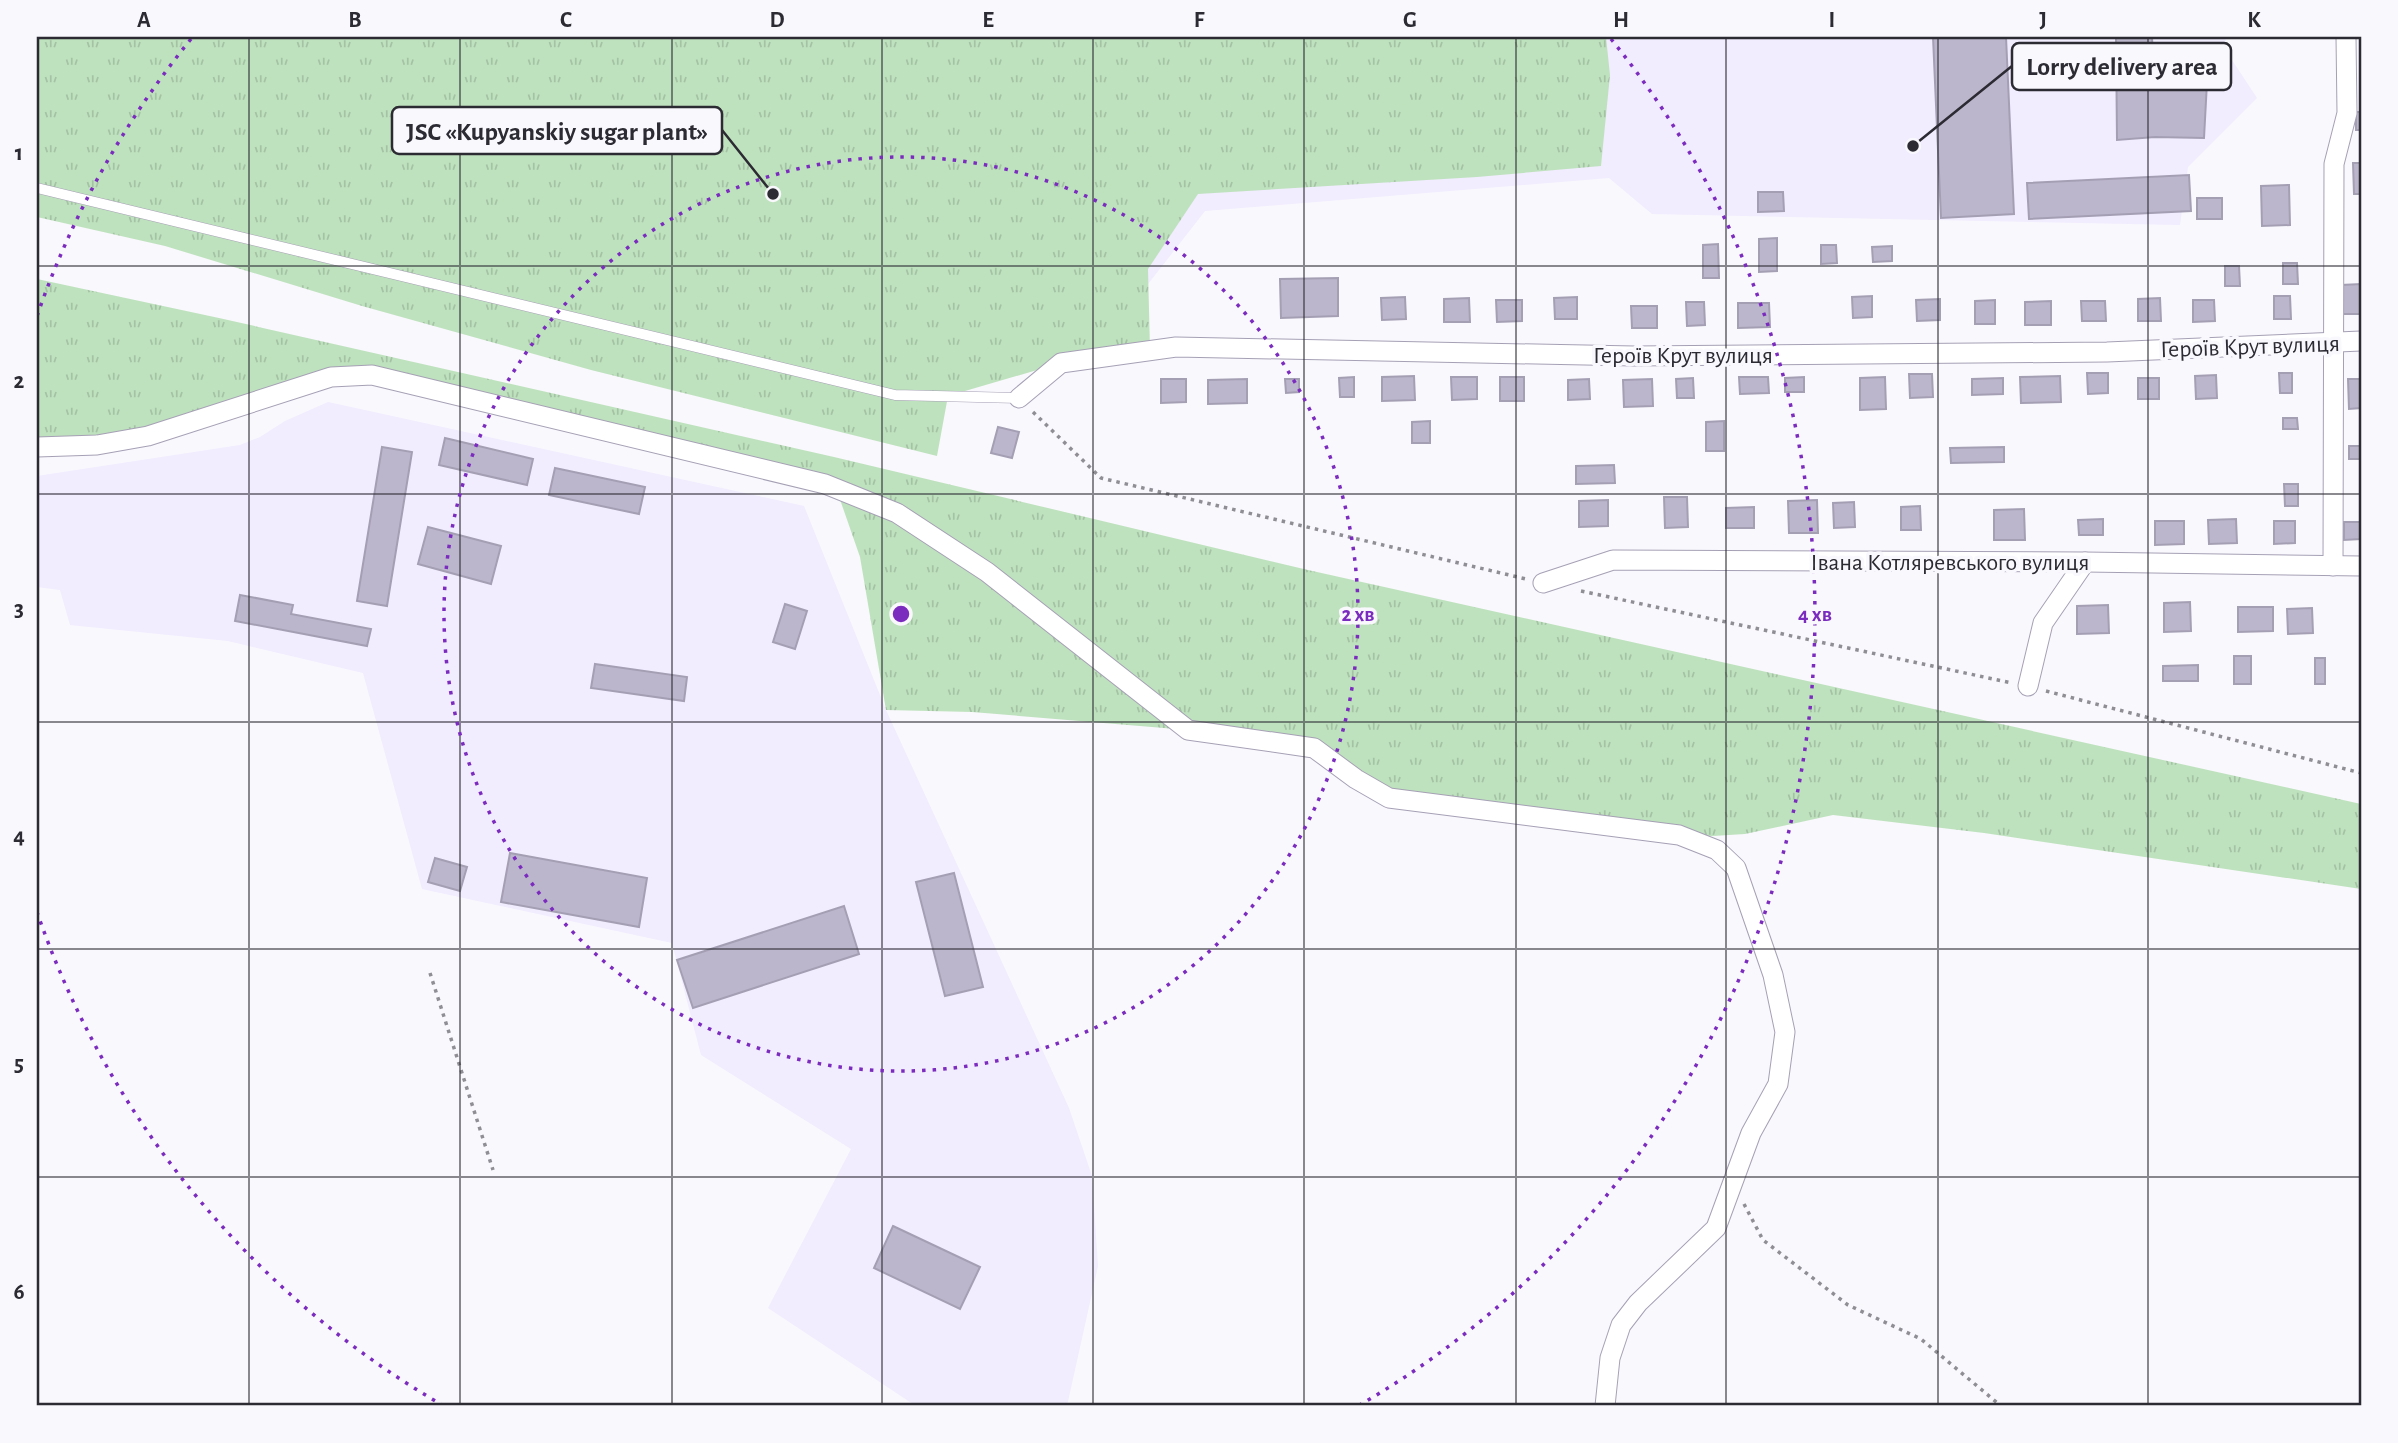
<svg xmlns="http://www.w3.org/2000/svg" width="2398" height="1443" font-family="'Alegreya Sans',sans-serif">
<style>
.built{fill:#f1ecfe}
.grass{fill:url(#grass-tufts)}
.building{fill:#bcb6cc;stroke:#a59fb4;stroke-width:2}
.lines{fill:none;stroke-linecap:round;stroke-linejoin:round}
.service-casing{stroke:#a6a0b5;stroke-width:11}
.minor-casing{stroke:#a6a0b5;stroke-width:21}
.path{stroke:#908e95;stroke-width:3.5;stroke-dasharray:3.5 5;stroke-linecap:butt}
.service{stroke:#fff;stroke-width:10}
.minor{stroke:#fff;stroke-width:19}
.grid{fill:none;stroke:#2c2a32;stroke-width:2;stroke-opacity:0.55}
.ring{fill:none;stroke:#7b2cbf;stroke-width:3.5;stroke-dasharray:3.5 7}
.labels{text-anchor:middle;stroke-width:7;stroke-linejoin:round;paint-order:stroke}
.street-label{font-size:24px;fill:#2c2a32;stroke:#f9f8fd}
.centre{fill:#7b2cbf;stroke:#f9f8fd;stroke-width:3.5}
.ring-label{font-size:21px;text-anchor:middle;font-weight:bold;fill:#7b2cbf;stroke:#f9f8fd;stroke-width:7;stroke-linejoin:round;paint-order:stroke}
.leader{fill:none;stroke:#2c2a32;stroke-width:2.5}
.callout-dot{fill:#2c2a32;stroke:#f9f8fd;stroke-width:2.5}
.callout{fill:#f9f8fd;stroke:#2c2a32;stroke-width:2.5}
.callout-label{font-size:26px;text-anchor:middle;font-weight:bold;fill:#2c2a32}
.neatline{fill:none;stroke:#2c2a32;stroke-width:2.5}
.grid-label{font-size:23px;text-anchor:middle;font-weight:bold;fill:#2c2a32}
</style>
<defs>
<pattern id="grass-tufts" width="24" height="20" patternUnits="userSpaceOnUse" patternTransform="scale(1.75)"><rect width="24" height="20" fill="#bfe2be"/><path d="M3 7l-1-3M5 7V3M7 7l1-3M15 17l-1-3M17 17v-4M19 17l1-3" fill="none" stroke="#a4c2a4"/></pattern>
</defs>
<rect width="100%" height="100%" fill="#f9f8fd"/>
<!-- built -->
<g class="built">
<path d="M37,37H2225L2228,54L2257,98L2188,167L2180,225L1652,214L1609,178L1205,211L1127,311Z"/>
<path d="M328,402L804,506L886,710L1069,1108L1092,1176L1098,1266L1067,1406H916L768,1308L851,1149L701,1055L672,943L422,889L363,673L228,641L70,625L60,590L37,587V476L240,445L260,437L285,421Z"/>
</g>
<!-- grass -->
<g class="grass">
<path d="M37,37H1606L1610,75L1601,166L1477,177L1198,194L1148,269L1150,350L1061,363L948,396L937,456L591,370L362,306L165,246L37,217Z"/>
<path d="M37,279L219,318L834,457L1308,570L2361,804V889L1984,833L1833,815L1745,834L1697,837L1389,798L1318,746L1188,730L972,712L886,710L860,557L836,488L372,375L148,436L37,446Z"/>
</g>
<!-- building -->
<g class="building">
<path d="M1933,37H2006L2014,214L1941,218Z"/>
<path d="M2116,37H2152L2154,82H2207L2204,138L2155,137L2117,140Z"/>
<rect x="2356" y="112" width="5" height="18"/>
<path d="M2353,163H2361V194H2354Z"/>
<path d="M2189,175L2191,211L2029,219L2027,183Z"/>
<path d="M2289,185L2290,225L2262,226L2261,186Z"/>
<path d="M1758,192H1783L1784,211L1758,212Z"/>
<rect x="2197" y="198" width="25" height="21"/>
<path d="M1777,238V271L1759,272V239Z"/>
<path d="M1718,244L1719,278H1703V245Z"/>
<path d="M1821,245H1836L1837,263L1821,264Z"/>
<path d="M1892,246V261L1873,262L1872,247Z"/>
<path d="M2283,263H2297L2298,284H2283Z"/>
<path d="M2225,266H2239L2240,286H2225Z"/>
<path d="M1338,278V316L1281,318L1280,279Z"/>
<path d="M2361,284V314H2342L2341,285Z"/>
<path d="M1872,296V317L1853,318L1852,297Z"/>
<path d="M2274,296H2290L2291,319H2274Z"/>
<path d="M1405,297L1406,319L1382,320L1381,298Z"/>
<path d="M1577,297V319H1555L1554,298Z"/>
<path d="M1469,298L1470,322H1444V299Z"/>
<path d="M2160,298L2161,321H2138V299Z"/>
<path d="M1940,299V320L1917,321L1916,300Z"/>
<path d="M1496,300H1522V321L1497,322Z"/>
<path d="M1995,300V324H1975V301Z"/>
<path d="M2193,300H2214L2215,321L2193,322Z"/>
<path d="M2051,301V325H2025V302Z"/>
<path d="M2081,301H2105L2106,321H2082Z"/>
<path d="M1686,302H1704L1705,325L1687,326Z"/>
<path d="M1738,303H1769L1770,327L1738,328Z"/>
<path d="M1631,306H1657V328H1632Z"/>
<path d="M2087,373H2108V393L2088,394Z"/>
<path d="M2279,373H2292V393H2280Z"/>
<path d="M1909,374H1932L1933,397L1910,398Z"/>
<path d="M2216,375L2217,398L2196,399L2195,376Z"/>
<path d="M1414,376L1415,400L1382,401V377Z"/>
<path d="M2060,376L2061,402L2021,403L2020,377Z"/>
<path d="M1354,377V397H1340L1339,378Z"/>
<path d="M1451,377H1477V399L1452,400Z"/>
<rect x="1500" y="377" width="24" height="24"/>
<path d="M1739,377H1768L1769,393L1740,394Z"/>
<path d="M1804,377V392H1785V378Z"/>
<path d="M1885,377L1886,409L1860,410V378Z"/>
<path d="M1693,378L1694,398H1677L1676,379Z"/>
<path d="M2003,378V394L1972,395V379Z"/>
<rect x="2138" y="378" width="21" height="21"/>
<path d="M1161,379H1186V402L1161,403Z"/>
<path d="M1247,379V403L1208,404V380Z"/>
<path d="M1285,379H1299V392L1286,393Z"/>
<path d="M1589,379L1590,399L1568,400V380Z"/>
<path d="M1652,379L1653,406L1624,407L1623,380Z"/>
<path d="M2348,379H2361V408L2349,409Z"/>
<path d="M2283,418H2297L2298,429H2283Z"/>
<path d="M1430,421V443H1412V422Z"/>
<path d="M1724,421V451H1706V422Z"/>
<path d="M998,427L1019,432L1012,458L991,453Z"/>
<path d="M445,438L533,459L527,485L439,465Z"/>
<rect x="2349" y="446" width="12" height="13"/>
<path d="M382,447L412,452L387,606L357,601Z"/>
<path d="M2004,447V462L1951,463L1950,448Z"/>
<path d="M1614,465L1615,483L1576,484V466Z"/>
<path d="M555,468L645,487L639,514L549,495Z"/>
<path d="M2284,484H2298V506H2285Z"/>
<path d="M1664,497H1687L1688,527L1665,528Z"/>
<path d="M1608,500V526L1579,527V501Z"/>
<path d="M1817,500L1818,533H1789L1788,501Z"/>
<path d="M1854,502L1855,527L1834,528L1833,503Z"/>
<path d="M1920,506L1921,530H1901V507Z"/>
<path d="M1754,507V528H1726V508Z"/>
<path d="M2024,509L2025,540H1994V510Z"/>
<path d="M2103,519V535H2079L2078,520Z"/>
<path d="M2236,519L2237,543L2209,544L2208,520Z"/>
<path d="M2155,521H2184V544L2155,545Z"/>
<path d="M2274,521H2295V543L2274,544Z"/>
<path d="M2344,522H2361V539L2344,540Z"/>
<path d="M428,527L501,546L491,584L418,564Z"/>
<path d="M240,595L293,605L291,614L371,629L367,646L235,621Z"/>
<path d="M2190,602L2191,631L2164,632V603Z"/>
<path d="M785,604L807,611L795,649L773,642Z"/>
<path d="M2108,605L2109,633L2077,634V606Z"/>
<path d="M2238,607H2273V631L2238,632Z"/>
<path d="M2312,608L2313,633L2288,634L2287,609Z"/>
<rect x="2234" y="656" width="17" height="28"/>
<rect x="2315" y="658" width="10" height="26"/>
<path d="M595,664L687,677L684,701L591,688Z"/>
<path d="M2198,665V681H2163V666Z"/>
<path d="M510,853L647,878L639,927L501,902Z"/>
<path d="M435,858L467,867L460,891L428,882Z"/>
<path d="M954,873L983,987L945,996L916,882Z"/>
<path d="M844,906L859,954L693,1008L677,960Z"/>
<path d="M893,1226L980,1267L960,1309L874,1268Z"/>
</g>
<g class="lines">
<!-- service casing -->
<g class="service-casing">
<path id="service" d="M37,188L895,395L1019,398"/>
</g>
<!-- minor casing -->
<g class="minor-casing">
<g id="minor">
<path d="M1019,398L1061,363L1176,347L1634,356L2107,352L2361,341"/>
<path d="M37,447L97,445L148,436L331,377L372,375L825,484L897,513L987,572L1188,730L1314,748L1356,779L1389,798L1679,835L1717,850L1736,868L1773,975L1785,1032L1778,1084L1751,1133L1716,1228L1638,1303L1621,1325L1610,1358L1605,1406"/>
<path d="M2333,566L2334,164L2347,113L2346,37"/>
<path d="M1543,583L1613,560L2085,562L2361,566"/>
<path d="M2028,686L2043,623L2085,562"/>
</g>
</g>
<!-- path -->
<g class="path">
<path d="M1033,412L1101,478L1526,579"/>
<path d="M1581,591L2012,683"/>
<path d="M2046,691L2361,773"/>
<path d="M430,973L493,1170"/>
<path d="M1744,1204L1763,1240L1848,1305L1921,1339L2001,1406"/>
</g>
<!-- service -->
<use href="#service" class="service"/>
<!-- minor -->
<use href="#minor" class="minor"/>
</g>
<!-- grid -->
<path class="grid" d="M249,37V1406M460,37V1406M672,37V1406M882,37V1406M1093,37V1406M1304,37V1406M1516,37V1406M1726,37V1406M1938,37V1406M2148,37V1406M37,266H2361M37,494H2361M37,722H2361M37,949H2361M37,1177H2361"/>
<!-- distance rings -->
<g class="ring">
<circle cx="901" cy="614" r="457"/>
<path d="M444 1406A914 914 0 0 1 37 912M37 316A914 914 0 0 1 191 39M1611 39A914 914 0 0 1 1358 1406"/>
</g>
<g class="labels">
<!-- street labels -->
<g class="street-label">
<text transform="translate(2250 346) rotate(-2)" y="8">Героїв Крут вулиця</text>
<text x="1683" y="363">Героїв Крут вулиця</text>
<text x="1950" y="570">Івана Котляревського вулиця</text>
</g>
</g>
<circle cx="901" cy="614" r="10" class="centre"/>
<g class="ring-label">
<text x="1358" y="621">2 хв</text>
<text x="1815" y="621">4 хв</text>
</g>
<!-- callouts -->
<path class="leader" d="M1913 146L2012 66M773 194L722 130"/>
<g class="callout-dot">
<circle cx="1913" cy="146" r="7"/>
<circle cx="773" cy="194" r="7"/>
</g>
<g class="callout">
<rect x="2012" y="43" width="219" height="47" rx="7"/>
<rect x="392" y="107" width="330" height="47" rx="7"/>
</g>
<g class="callout-label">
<text x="2122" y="75">Lorry delivery area</text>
<text x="557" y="140">JSC «Kupyanskiy sugar plant»</text>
</g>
<!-- border -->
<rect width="2398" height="1443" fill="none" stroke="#f9f8fd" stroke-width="77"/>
<rect x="38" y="38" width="2322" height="1366" class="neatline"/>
<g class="grid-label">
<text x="144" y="27">A</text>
<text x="355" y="27">B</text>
<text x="566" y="27">C</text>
<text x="777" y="27">D</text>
<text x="988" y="27">E</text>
<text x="1199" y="27">F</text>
<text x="1410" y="27">G</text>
<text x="1621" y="27">H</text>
<text x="1832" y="27">I</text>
<text x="2043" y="27">J</text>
<text x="2254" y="27">K</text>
<text x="19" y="160">1</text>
<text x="19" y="388">2</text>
<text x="19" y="616">3</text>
<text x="19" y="843">4</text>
<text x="19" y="1071">5</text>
<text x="19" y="1299">6</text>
</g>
</svg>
